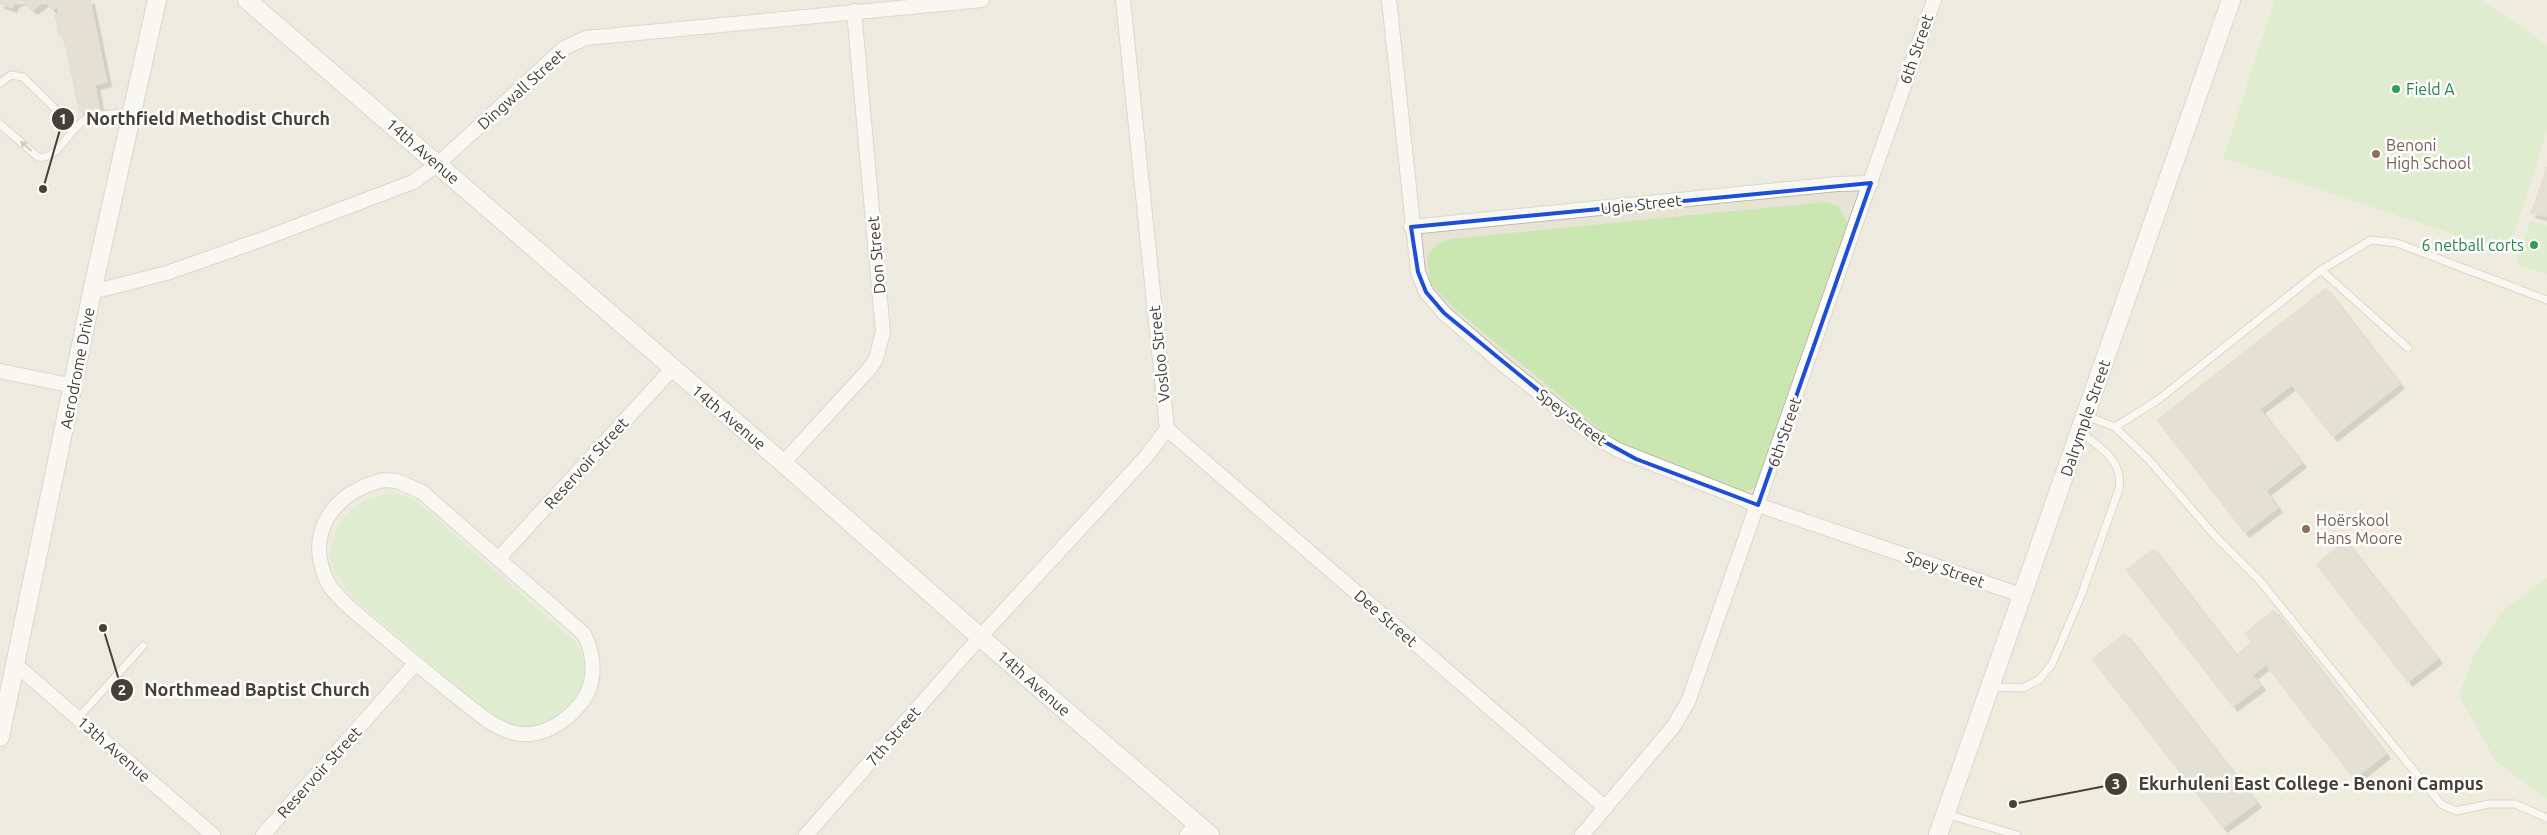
<svg xmlns="http://www.w3.org/2000/svg" width="2547" height="835" font-family="Ubuntu,sans-serif">
<style>
.residential{fill:#e7e3d5}
.education{fill:#ece7d1}
.green{fill:#cae6b1}
.building{fill:#d4cdbd;stroke:#cfc6b0;filter:url(#shadow)}
.lines{fill:none;stroke-linecap:round;stroke-linejoin:round}
.service-casing{stroke:#beb9aa;stroke-width:9}
.minor-casing{stroke:#beb9aa;stroke-width:16}
.tertiary-casing{stroke:#beb9aa;stroke-width:20}
.service{stroke:#fff;stroke-width:7}
.minor{stroke:#fff;stroke-width:14}
.tertiary{stroke:#fff;stroke-width:18}
.oneway{fill:#a2a09a}
.marked{fill:none;stroke:#1d4ed8;stroke-width:4;stroke-linejoin:round}
.leisure-dot{fill:#2e9e5b;stroke:#fff;stroke-width:2}
.education-dot{fill:#8d6e63;stroke:#fff;stroke-width:2}
.labels{text-anchor:middle;stroke-width:5;stroke-linejoin:round;paint-order:stroke}
.street-label{font-size:16px;fill:#464136;stroke:#fff}
.leisure-label{font-size:16px;fill:#27864d;stroke:#fff;text-anchor:start}
.education-label{font-size:16px;fill:#785e54;stroke:#fff;text-anchor:start}
.leader{fill:none;stroke:#464136;stroke-width:2}
.callout-dot{fill:#464136;stroke:#fff;stroke-width:2}
.mark-label{font-size:15px;text-anchor:middle;font-weight:bold;fill:#fff}
.callout-label{font-size:18px;text-anchor:middle;font-weight:bold;fill:#464136;stroke:#fff;stroke-width:5;stroke-linejoin:round;paint-order:stroke}
</style>
<defs>
<filter id="shadow"><feDropShadow dx="4.5" dy="4.5" stdDeviation="0" flood-color="#0004"/></filter>
</defs>
<rect width="100%" height="100%" fill="#f3f0e7"/>
<!-- residential -->
<rect class="residential" x="0" y="0" width="2547" height="835"/>
<!-- education -->
<path class="education" d="M2257,0H2547V835H1954L1974,772L2201,169Z"/>
<!-- green -->
<g class="green">
<path d="M2275,0H2482L2547,45V132L2508,252L2223,158Z"/>
<path d="M1826,202L1838,206L1849,226L1760,482L1753,489L1743,492L1617,443L1455,309L1430,283L1427,257L1436,245L1451,239Z"/>
<path d="M2530,221L2547,225V274L2516,264Z"/>
<path d="M394,493L415,500L574,641C577,646 582,652 584,658C592,696 550,746 510,728C503,725 497,719 490,715L355,599C345,587 334,575 331,559C329,551 333,540 336,533C350,503 364,499 394,493Z"/>
<path d="M2547,578V799L2496,762L2459,696L2474,654L2502,611Z"/>
</g>
<!-- building -->
<g class="building">
<path d="M0,0H90L107,82L95,85L100,110L80,112L63,35H59L57,25L61,24H57L55,15L59,14L57,7L53,10L45,1L33,10L21,0L13,4V8L0,4Z"/>
<path d="M2547,167V214L2546,217L2531,213Z"/>
<path d="M2326,288L2400,384L2333,437L2292,385L2260,409L2302,463L2266,491L2278,508L2245,533L2157,420Z"/>
<path d="M2346,541L2438,659L2408,682L2316,564Z"/>
<path d="M2154,549L2236,655L2252,642L2245,633L2274,610L2386,754L2354,779L2266,665L2253,675L2261,686L2233,707L2126,570Z"/>
<path d="M2125,633L2257,803L2223,828L2092,659Z"/>
</g>
<g class="lines">
<!-- service casing -->
<g class="service-casing">
<g id="service">
<path d="M0,83L11,75L23,77L75,128"/>
<path d="M0,124L38,157C58,161 69,128 85,120C99,113 117,114 131,113"/>
<path d="M2321,270L2408,348"/>
<path d="M2086,416L2115,427L2149,460L2216,537L2260,581L2441,804L2456,811L2489,804H2515L2547,818"/>
<path d="M2115,427L2158,400L2321,270L2371,240L2397,243L2547,300"/>
<path d="M1992,687L2023,688L2039,680L2052,664L2081,596L2119,489C2124,461 2099,446 2080,432"/>
<path d="M78,718L143,646"/>
<path d="M1946,814L2017,835"/>
</g>
</g>
<!-- minor casing -->
<g class="minor-casing">
<g id="minor">
<path d="M1389,0L1418,272L1426,292L1444,313L1505,366L1594,436L1618,450L1758,505L2024,596"/>
<path d="M1411,227L1837,184L1871,183"/>
<path d="M92,292L167,273L263,239L413,182L438,164L564,48L586,38L982,0"/>
<path d="M0,371L74,386"/>
<path d="M1167,429L1606,808"/>
<path d="M783,463L870,368L876,359L883,332L854,11"/>
<path d="M384,480L397,481L422,492L584,634C595,655 597,683 581,703C566,722 541,739 515,733C490,727 471,707 451,692C416,664 383,636 349,607C342,600 333,592 328,583C303,533 334,491 384,480Z"/>
<path d="M499,558L672,369"/>
<path d="M15,664L213,835"/>
<path d="M263,835L415,664"/>
<path d="M806,835L980,637L1145,458L1167,429L1123,0"/>
<path d="M1187,835L1197,823"/>
<path d="M1582,835L1673,727L1688,702L1934,0"/>
</g>
</g>
<!-- tertiary casing -->
<g class="tertiary-casing">
<g id="tertiary">
<path d="M247,0L783,463L980,637L1210,835"/>
<path d="M0,737L92,292L157,0"/>
<path d="M1938,835L2231,0"/>
</g>
</g>
<!-- service -->
<use href="#service" class="service"/>
<!-- minor -->
<use href="#minor" class="minor"/>
<!-- tertiary -->
<use href="#tertiary" class="tertiary"/>
</g>
<!-- one-way arrows -->
<defs><path id="oneway-solid" d="M-6-.8H1V-3.2L6.5 0L1 3.2V.8H-6Z" transform="scale(1.25)"/></defs>
<use class="oneway" href="#oneway-solid" transform="translate(26 146) rotate(-139)"/>
<!-- marked area -->
<path d="M0 0H2547V835H0ZM1871,183L1758,505L1636,459L1594,436L1444,313L1426,292L1418,272L1411,227Z" fill="#f3f0e7" fill-opacity=".55" fill-rule="evenodd"/>
<path class="marked" d="M1871,183L1758,505L1636,459L1594,436L1444,313L1426,292L1418,272L1411,227Z"/>
<!-- markers -->
<g class="leisure-dot">
<circle cx="2396" cy="89" r="5"/>
<circle cx="2534" cy="245" r="5"/>
</g>
<g class="education-dot">
<circle cx="2376" cy="154" r="5"/>
<circle cx="2306" cy="529" r="5"/>
</g>
<g class="labels">
<!-- street labels -->
<g class="street-label">
<text transform="translate(1916 49) rotate(-71)" y="6">6th Street</text>
<text transform="translate(521 89) rotate(-42)" y="6">Dingwall Street</text>
<text transform="translate(423 151) rotate(41)" y="6">14th Avenue</text>
<text transform="translate(1641 204) rotate(-6)" y="6">Ugie Street</text>
<text transform="translate(876 255) rotate(-95)" y="6">Don Street</text>
<text transform="translate(1159 354) rotate(-96)" y="6">Vosloo Street</text>
<text transform="translate(77 368) rotate(-79)" y="6">Aerodrome Drive</text>
<text transform="translate(729 417) rotate(40)" y="6">14th Avenue</text>
<text transform="translate(1572 417) rotate(37)" y="6">Spey Street</text>
<text transform="translate(2085 418) rotate(-71)" y="6">Dalrymple Street</text>
<text transform="translate(1784 432) rotate(-71)" y="6">6th Street</text>
<text transform="translate(586 463) rotate(-48)" y="6">Reservoir Street</text>
<text transform="translate(1945 569) rotate(19)" y="6">Spey Street</text>
<text transform="translate(1386 618) rotate(41)" y="6">Dee Street</text>
<text transform="translate(1034 683) rotate(41)" y="6">14th Avenue</text>
<text transform="translate(893 736) rotate(-49)" y="6">7th Street</text>
<text transform="translate(114 749) rotate(41)" y="6">13th Avenue</text>
<text transform="translate(319 772) rotate(-48)" y="6">Reservoir Street</text>
</g>
<!-- leisure labels -->
<g class="leisure-label">
<text x="2406" y="95">Field A</text>
<text x="2524" y="251" text-anchor="end">6 netball corts</text>
</g>
<!-- education labels -->
<g class="education-label">
<text x="2386" y="151">Benoni<tspan x="2386" dy="18">High School</tspan></text>
<text x="2316" y="526">Hoërskool<tspan x="2316" dy="18">Hans Moore</tspan></text>
</g>
</g>
<!-- callouts -->
<path class="leader" d="M43 189L63 119M103 628L122 690M2013 804L2116 784"/>
<g class="callout-dot">
<circle cx="43" cy="189" r="5"/>
<circle cx="103" cy="628" r="5"/>
<circle cx="2013" cy="804" r="5"/>
<circle cx="63" cy="119" r="12"/>
<circle cx="122" cy="690" r="12"/>
<circle cx="2116" cy="784" r="12"/>
</g>
<g class="mark-label">
<text x="63" y="124">1</text>
<text x="122" y="695">2</text>
<text x="2116" y="789">3</text>
</g>
<g class="callout-label">
<text x="208" y="125">Northfield Methodist Church</text>
<text x="257" y="696">Northmead Baptist Church</text>
<text x="2311" y="790">Ekurhuleni East College - Benoni Campus</text>
</g>
</svg>
